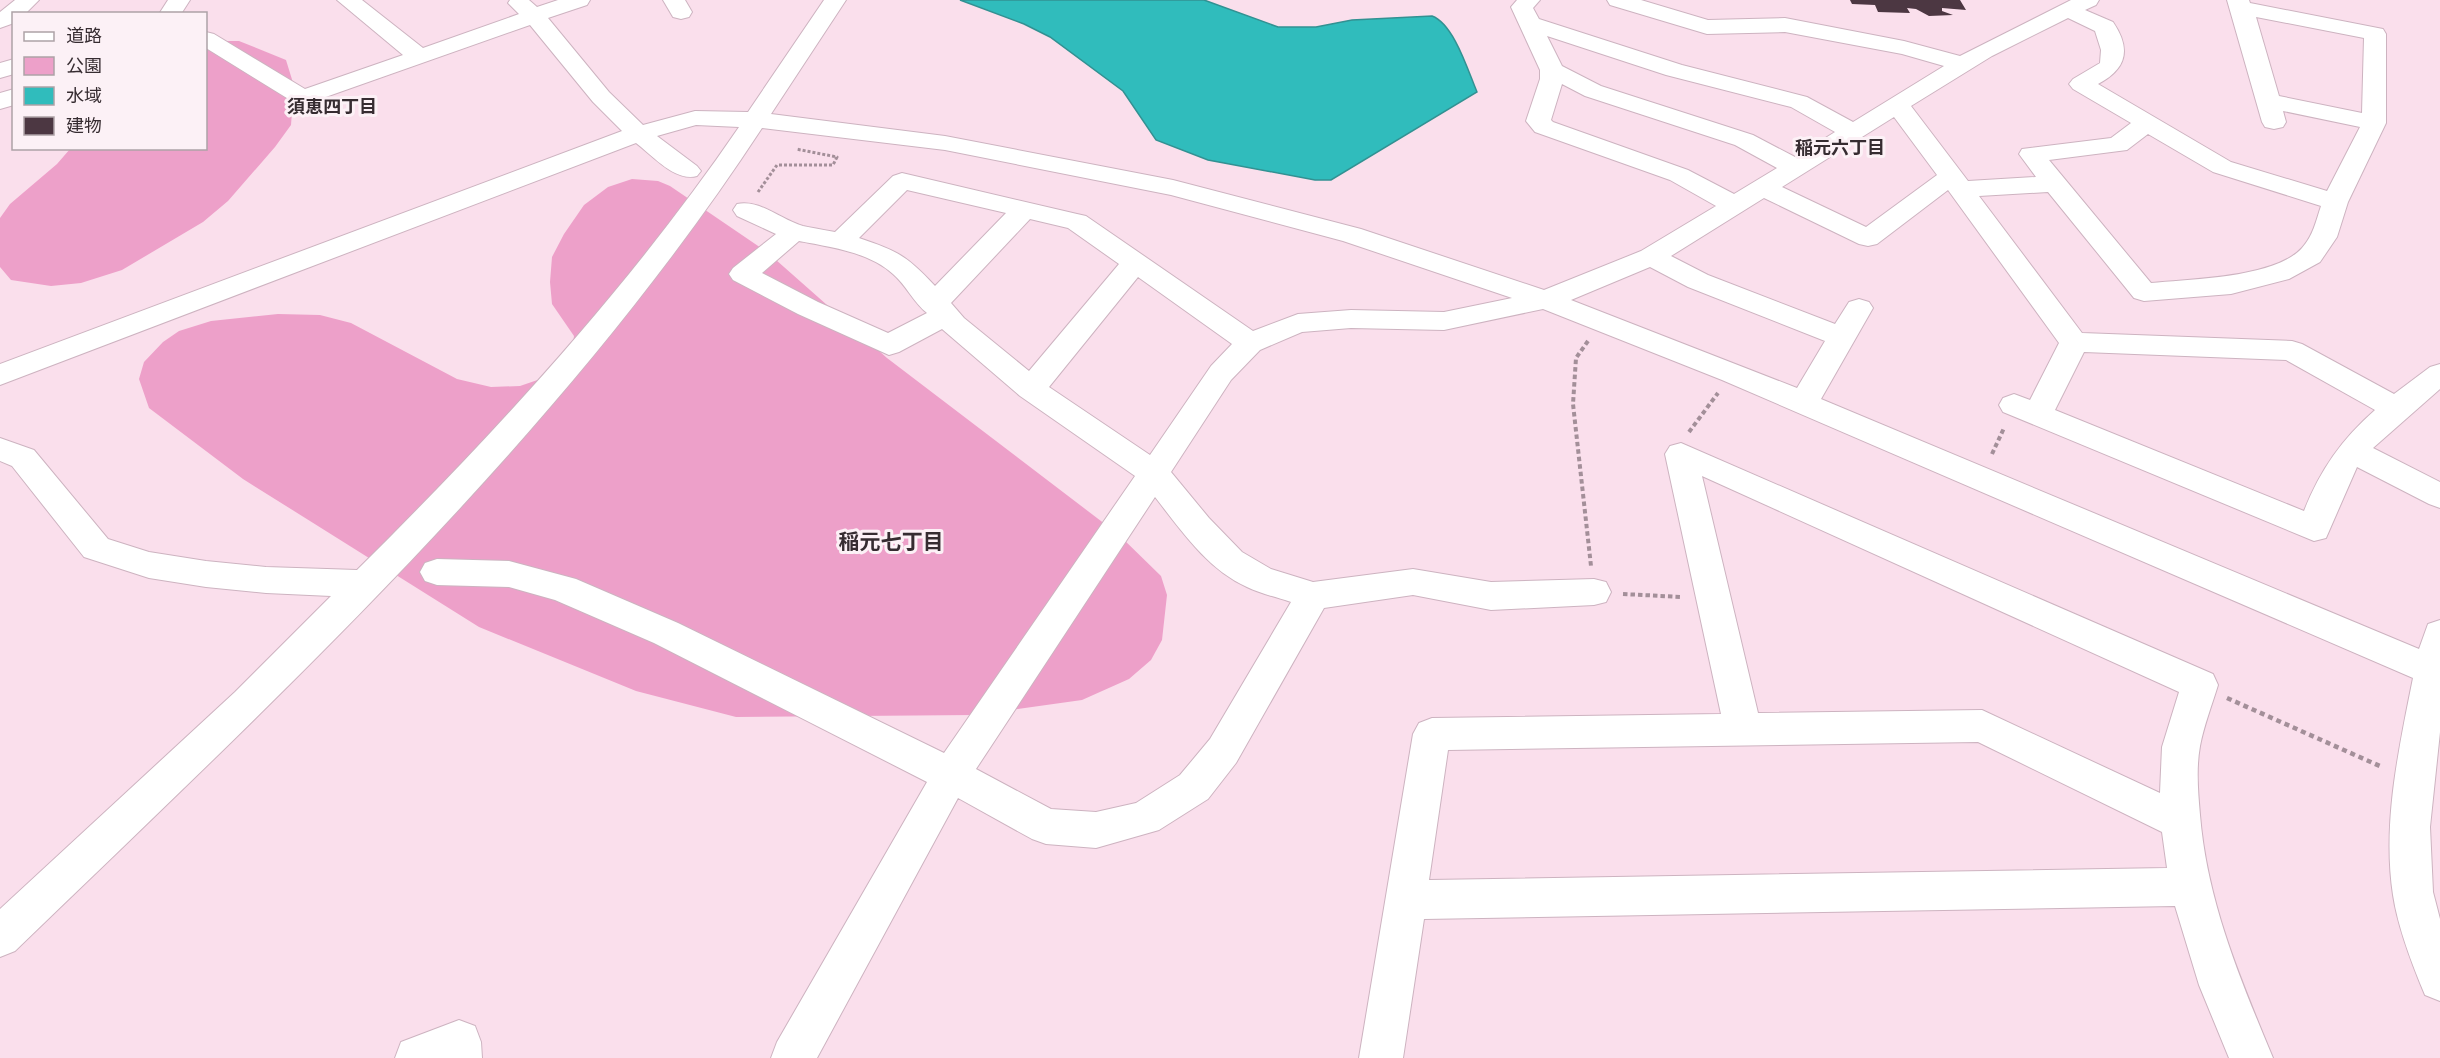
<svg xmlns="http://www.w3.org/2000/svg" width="2440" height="1058" font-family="Cabin,'Noto Sans JP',sans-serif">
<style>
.green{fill:#eda0c9}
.water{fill:#30bcbc;stroke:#329192;stroke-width:1.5}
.building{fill:#4c3742}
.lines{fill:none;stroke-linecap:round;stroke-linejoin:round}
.minor-casing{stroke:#cdb3c0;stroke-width:2}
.path-far2{stroke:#a38f99;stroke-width:3;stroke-dasharray:3 2;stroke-linecap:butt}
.path-far1{stroke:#a38f99;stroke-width:4;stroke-dasharray:4.5 3;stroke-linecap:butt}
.path{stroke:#a38f99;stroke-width:4.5;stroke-dasharray:5 4;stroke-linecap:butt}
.minor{fill:#fff;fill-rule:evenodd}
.labels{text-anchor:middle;stroke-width:6;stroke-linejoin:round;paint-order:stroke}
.far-neighbourhood-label{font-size:18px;font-weight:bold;fill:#362c31;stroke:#fcf1f6}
.neighbourhood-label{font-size:21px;font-weight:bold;fill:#362c31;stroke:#fcf1f6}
</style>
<rect width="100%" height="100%" fill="#fadfec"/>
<!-- green -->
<g class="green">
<path d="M206,41H239L286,60L294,86L291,125L275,147L228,201L203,222L122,270L81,283L51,286L11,280L0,267V218L10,204L57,164L70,149L206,148Z"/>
<path d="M632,179L658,181L670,186L767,252L887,358L1118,534L1161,576L1167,595L1162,640L1151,660L1129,679L1082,700L975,715L736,717L636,691L479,627L243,479L149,408L139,379L144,362L163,342L179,331L211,321L278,314L320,315L351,323L457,379L491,387L520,386L555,374L571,357L574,336L552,304L550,282L552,257L564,234L584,205L608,187Z"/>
</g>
<!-- water -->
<path class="water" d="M960,0H1204L1278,27H1316L1352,20L1432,16C1454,24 1468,71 1477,92L1331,180H1315L1208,160L1156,140L1123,91L1050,37L1024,24Z"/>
<!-- building -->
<path class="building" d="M1850,0H1960L1966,10L1942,8V11L1953,15L1929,16L1916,9L1907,8L1910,13L1878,12L1875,5L1852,4Z"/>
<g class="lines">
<!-- minor casing -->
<g class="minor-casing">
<g id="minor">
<path d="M15,0H39L25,14H14V23L0,28V12Z"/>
<path d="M168,0H190L181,14H159Z"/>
<path d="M337,0H362L423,48L519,14L508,3L510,0H529L537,7L558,0H590L587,5L548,18L609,92L643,125L695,111L748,112L824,0H846L771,114L945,136L1173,180L1361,229L1544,290L1641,251L1716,206L1670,180L1535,132L1526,121L1540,79V70L1511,7L1517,0H1540L1533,8L1539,19L1682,65L1807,97L1853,122L1944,66L1902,54L1785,32L1707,34L1610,5L1607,0H1641L1708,20L1785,18L1904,41L1960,56L2071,0H2099L2096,5L2085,10L2113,22C2132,50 2126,69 2098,84L2231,162L2327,191L2360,127L2283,111L2286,122L2283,127L2274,129L2265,127L2262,122L2227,0H2249L2250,3L2383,29L2386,34V123L2348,202L2337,237L2320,262L2289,279L2231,294L2144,301L2134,298L2048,192L1979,196L2082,333L2292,341L2302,344L2394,394L2430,367L2440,364V389L2373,448L2440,482V508L2429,504L2357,467L2326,538L2314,541L2003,412L1999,405L2003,398L2014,394L2030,400L2059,343L1948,190L1877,244L1868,246L1859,244L1764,198L1671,256L1708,275L1835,324L1849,302L1859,299L1869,302L1873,308L1821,399L2419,649L2428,624L2440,620V732L2430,827L2433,892L2440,919V1001L2425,995C2412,964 2398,928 2393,895C2382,823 2399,748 2413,678L1722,380L1543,309L1444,330L1351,328L1302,332L1260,350L1231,380L1171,472L1209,518L1242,552L1271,569L1313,582L1413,569L1491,582L1594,579L1606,582L1611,592L1606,602L1594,605L1491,610L1413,595L1324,608L1236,763L1208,799L1159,830L1096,848L1046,844L1032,839L958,798L817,1058H771L777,1042L927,782L654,643L555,600L509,587L437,585L425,581L420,572L425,563L437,559L509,561L576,579L678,623L944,753L1135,476L1020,396L942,329L899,352L889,355L798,314L733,280L729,274L733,268L776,234L737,216L733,210L737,204C760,199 781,220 803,226C813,228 824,230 835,232L893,176L902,173L1077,214L1086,216L1253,331L1298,314L1351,310L1444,312L1512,298L1343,241L1171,195L945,150L762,128C560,437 279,696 15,951L0,957V909L235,692L331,596L266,593L206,587L149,578L84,557L12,466L0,461V438L34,450L108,539L149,552L206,561L266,567L357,570C495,433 629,288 739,127L696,125L657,136L697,166L701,171L697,176C675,182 653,156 636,143L0,385V364L622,131L593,102L530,25L303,105L295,103L206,48V32L214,34L305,89L403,55ZM2256,17L2364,38L2362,113L2279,96ZM2068,18L2095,31L2101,50L2100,63L2073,79L2069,84L2073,89L2131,123L2111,138L2022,149L2019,154L2036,177L1968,181L1911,106L1992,56ZM1547,36L1666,75L1791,107L1835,132L1795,157L1753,135L1601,86L1562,66ZM1562,84L1585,96L1735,145L1777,168L1734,194L1688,170L1553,122L1551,120ZM1894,117L1937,175L1866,227L1782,187ZM2148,134L2213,172L2321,206C2316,221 2313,236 2302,248C2275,278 2190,279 2151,283L2049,160L2127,150ZM907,190L1006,213L935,286C907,256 898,251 859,238ZM1030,219L1068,228L1119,264L1029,371L964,318L951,303ZM799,241C830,247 869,252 893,274C906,285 914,303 927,313L888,333L818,302L762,273ZM1650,267L1688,287L1825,341L1797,388L1571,300ZM1138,277L1232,344L1211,366L1150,455L1049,387ZM2084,352L2286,360L2375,410C2342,439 2320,470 2304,511L2055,410ZM1155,497C1181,530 1207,569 1247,587C1261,594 1277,597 1291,602L1210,739L1180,775L1136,803L1096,812L1051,809L976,769Z"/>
<path d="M663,0H685L692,12L689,17L681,19L673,17Z"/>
<path d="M14,59V74L0,78V63Z"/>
<path d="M14,89V105L0,109V93Z"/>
<path d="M1681,443L2213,674L2218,685C2212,705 2204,725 2200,746C2196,768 2198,792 2200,815C2207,901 2240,979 2273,1058H2229L2199,985L2175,906L1424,919L1403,1058H1359L1413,734L1419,723L1432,718L1721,714L1665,454L1670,446ZM1702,476L2179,692L2162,747L2160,793L1982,710L1758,713ZM1978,742L2162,832L2167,868L1429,880L1448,750Z"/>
<path d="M459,1020L475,1026L481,1042L482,1058H395L401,1042Z"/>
</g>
</g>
<!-- path-far2 -->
<path class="path-far2" d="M758,192L777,165H833L837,157L796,149"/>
<!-- path-far1 -->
<g class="path-far1">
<path d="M1588,341L1576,358L1573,404L1591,566"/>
<path d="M1689,432L1718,393"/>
<path d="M1992,454L2004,428"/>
<path d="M1623,594L1682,597"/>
</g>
<!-- path -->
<path class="path" d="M2227,698L2382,767"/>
<!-- minor -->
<use href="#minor" class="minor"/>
</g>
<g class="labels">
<!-- far-neighbourhood labels -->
<g class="far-neighbourhood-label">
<text x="332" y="113">須恵四丁目</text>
<text x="1840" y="154">稲元六丁目</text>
</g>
<!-- neighbourhood labels -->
<g class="neighbourhood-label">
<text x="891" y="549">稲元七丁目</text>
</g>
</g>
<!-- legend -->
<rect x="12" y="12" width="195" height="138" fill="#fcf1f6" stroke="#ada2a7" stroke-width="1.5"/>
<rect x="24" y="32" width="30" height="9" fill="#ffffff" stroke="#ada2a7" stroke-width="1.5"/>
<text x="66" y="42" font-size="18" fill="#362c31">道路</text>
<rect x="24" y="57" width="30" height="18" fill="#eda0c9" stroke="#ada2a7" stroke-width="1.5"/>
<text x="66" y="72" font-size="18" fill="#362c31">公園</text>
<rect x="24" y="87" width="30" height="18" fill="#30bcbc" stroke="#ada2a7" stroke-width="1.5"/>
<text x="66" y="102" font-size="18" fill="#362c31">水域</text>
<rect x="24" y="117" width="30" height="18" fill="#4c3742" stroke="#ada2a7" stroke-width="1.5"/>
<text x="66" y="132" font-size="18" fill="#362c31">建物</text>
</svg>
